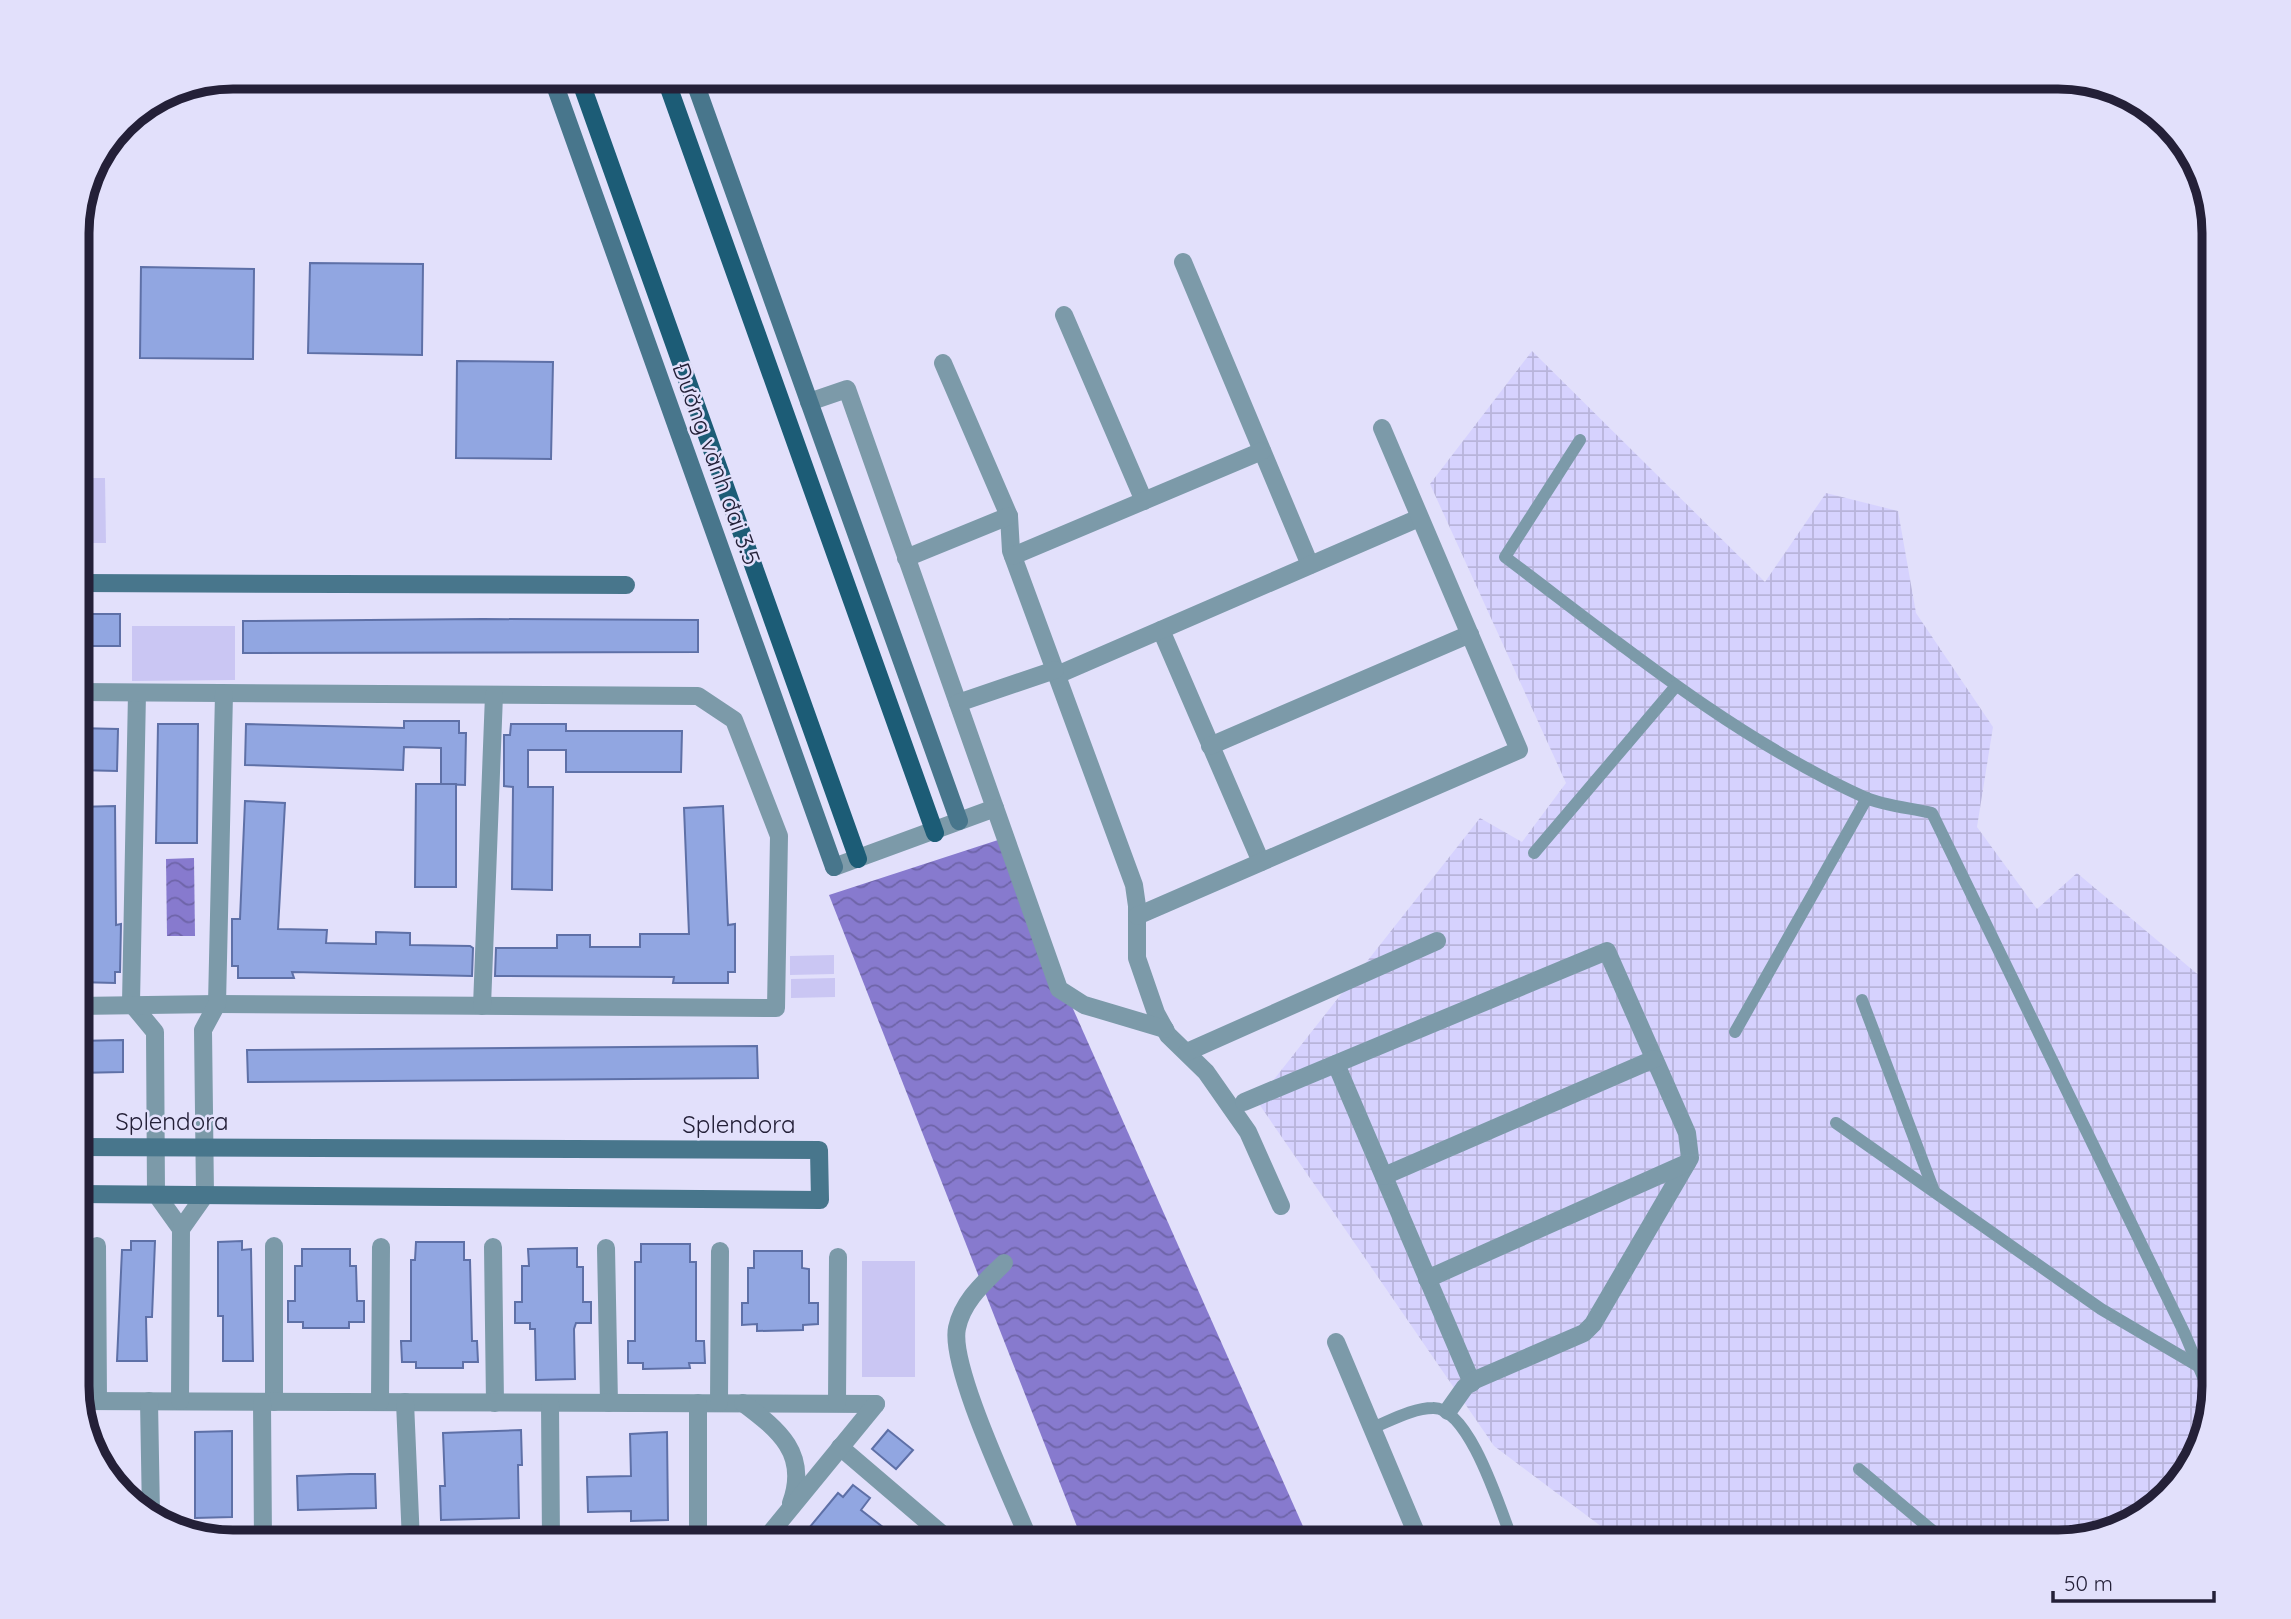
<svg xmlns="http://www.w3.org/2000/svg" width="2291" height="1619" font-family="Quicksand,sans-serif">
<style>
.industrial{fill:url(#industrial-grid)}
.pitch{fill:#cac6f3}
.water{fill:url(#water-waves)}
.building{fill:#91a6e1;stroke:#5e70a7;stroke-width:2}
.lines{fill:none;stroke-linecap:round;stroke-linejoin:round}
.lane{stroke:#7c9aa9;stroke-width:12}
.street{stroke:#7c9aa9;stroke-width:18}
.secondary{stroke:#48768c;stroke-width:18}
.primary{stroke:#1c5c76;stroke-width:18}
.labels{text-anchor:middle;stroke-width:5;stroke-linejoin:round;paint-order:stroke}
.street-label{font-size:24px;fill:#242038;stroke:#e2e0fb}
.rim{fill:none;stroke:#242038;stroke-width:9}
</style>
<defs>
<pattern id="industrial-grid" width="8" height="8" patternUnits="userSpaceOnUse" patternTransform="scale(1.75)"><rect width="8" height="8" fill="#d6d2fe"/><path d="M0 4h8M4 0v8" fill="none" stroke="#b8b4da"/></pattern>
<pattern id="water-waves" width="16" height="10" patternUnits="userSpaceOnUse" patternTransform="scale(1.75)"><rect width="16" height="10" fill="#877ace"/><path d="M0 5q4-4 8 0t8 0" fill="none" stroke="#6e64a8"/></pattern>
</defs>
<rect width="100%" height="100%" fill="#e2e0fb"/>
<!-- industrial -->
<path class="industrial" d="M1532,351L1765,582L1826,493L1898,511L1916,613L1993,727L1977,827L2037,909L2077,873L2214,988V1386L2182,1481L2127,1526L2058,1542H1622L1494,1446L1257,1101L1480,818L1522,842L1566,783L1430,484Z"/>
<!-- pitch -->
<g class="pitch">
<path d="M77,478H105L106,543H77Z"/>
<path d="M132,626H235V680L132,681Z"/>
<path d="M834,955V974L790,975V956Z"/>
<path d="M835,978V997L791,998V979Z"/>
<rect x="862" y="1261" width="53" height="116"/>
</g>
<!-- water -->
<g class="water">
<path d="M998,840L1310,1542H1083L829,895Z"/>
<path d="M194,858L195,936H167L166,859Z"/>
</g>
<!-- building -->
<g class="building">
<path d="M310,263L423,264L422,355L308,353Z"/>
<path d="M141,267L254,269L253,359L140,358Z"/>
<path d="M457,361L553,362L551,459L456,458Z"/>
<rect x="77" y="614" width="43" height="32"/>
<path d="M483,619L698,620V652L243,653V621Z"/>
<path d="M404,721H459V733H466L465,785L441,784V748L404,747L403,770L245,765L246,724L404,728Z"/>
<path d="M158,724H198L197,843H156Z"/>
<path d="M511,724H566V731H682L681,772H566V750H528V787H553L552,890L512,889L513,787L504,786V735H510Z"/>
<path d="M77,728L118,729L117,771L77,770Z"/>
<path d="M416,784H456V887H415Z"/>
<path d="M245,801L285,803L278,929L327,930L326,943L376,944V932L410,933V945L470,946L473,948L472,976L292,972L294,978H238V966H232V919H240Z"/>
<path d="M115,806L116,925L121,924L120,972H115V983L77,982V807Z"/>
<path d="M723,806L728,925L735,924V972H728V983H673L674,977L495,976L496,948H557V935H590V947H640V934H689L684,808Z"/>
<path d="M123,1040V1072L77,1073V1041Z"/>
<path d="M757,1046L758,1078L248,1082L247,1050Z"/>
<path d="M131,1241H155L152,1317H146L147,1361H117L122,1250H131Z"/>
<path d="M242,1241V1250L251,1249L253,1361H223V1316H218V1242Z"/>
<path d="M416,1242H464V1260H470L472,1341H477L478,1362H463V1368H416V1362H402L401,1341H411V1260H415Z"/>
<path d="M641,1244H690V1262H696V1341H704L705,1363H689L690,1368L643,1369V1363H628V1341H635V1262H641Z"/>
<path d="M577,1248V1267H583V1302H591V1323H576L574,1329L575,1379L536,1380L535,1329H530V1323H515V1302H522V1266H529L528,1249Z"/>
<path d="M302,1249H350V1266H356L357,1301H364V1322H349V1328H303V1322H288V1301H295V1266H302Z"/>
<path d="M754,1251H802V1268L809,1269V1303H818V1324L803,1325V1330L757,1331V1324L742,1325V1303H748V1268H754Z"/>
<path d="M521,1430L522,1465H518L519,1518L441,1520L440,1486H445L443,1433Z"/>
<path d="M888,1430L913,1450L896,1469L872,1449Z"/>
<path d="M232,1431V1517L195,1518V1432Z"/>
<path d="M667,1432L668,1520L631,1521V1511L588,1512L587,1477L631,1476L630,1434Z"/>
<path d="M350,1474H375L376,1508L298,1510L297,1476Z"/>
<path d="M853,1485L870,1498L861,1510L902,1542H807L815,1532L809,1528L838,1493L843,1497Z"/>
</g>
<g class="lines">
<!-- lane -->
<g class="lane">
<path d="M1580,440L1505,557C1618,642 1734,738 1864,797C1884,806 1911,808 1932,813L2184,1332L2211,1396"/>
<path d="M1534,853L1676,686"/>
<path d="M1862,1000L1934,1191"/>
<path d="M1735,1032L1867,798"/>
<path d="M1836,1123L2101,1309L2198,1366"/>
<path d="M1372,1428C1390,1421 1413,1408 1433,1408C1470,1407 1501,1512 1513,1542"/>
<path d="M1859,1469L1946,1542"/>
</g>
<!-- street -->
<g class="street">
<path d="M1183,262L1310,565"/>
<path d="M1064,315L1144,501"/>
<path d="M943,363L1009,516L1011,551L1134,885L1137,906V958L1156,1013L1168,1035L1206,1072L1248,1132L1281,1206"/>
<path d="M809,402L847,389L995,808"/>
<path d="M1013,556L1262,451"/>
<path d="M906,558L1009,516"/>
<path d="M1161,630L1261,862"/>
<path d="M1057,675L1419,518"/>
<path d="M137,693L131,1003L155,1032L156,1194L181,1229"/>
<path d="M958,703L1055,670"/>
<path d="M1210,746L1470,634"/>
<path d="M834,867L995,808L1059,989L1084,1005L1165,1029"/>
<path d="M1137,916L1519,750L1382,428"/>
<path d="M77,1006L217,1004L776,1008L779,836L734,720L698,696L77,692"/>
<path d="M482,1006L494,695"/>
<path d="M1187,1052L1437,941"/>
<path d="M1336,1064L1472,1383"/>
<path d="M1244,1102L1607,951L1687,1133L1690,1158L1593,1324L1584,1333L1475,1380L1465,1387L1448,1411"/>
<path d="M1384,1176L1654,1059"/>
<path d="M97,1246L98,1401"/>
<path d="M274,1246V1402"/>
<path d="M493,1247L495,1403"/>
<path d="M606,1248L609,1403"/>
<path d="M1004,1263C985,1282 963,1300 957,1328C949,1367 1013,1499 1030,1542"/>
<path d="M1427,1279L1687,1163"/>
<path d="M1336,1342L1420,1542"/>
<path d="M79,1401L876,1404"/>
<path d="M149,1401L151,1514"/>
<path d="M180,1401L181,1229L205,1195L203,1030L217,1004L224,694"/>
<path d="M262,1402L263,1542"/>
<path d="M380,1402L381,1247"/>
<path d="M405,1402L411,1542"/>
<path d="M550,1403L551,1542"/>
<path d="M719,1403L720,1251"/>
<path d="M743,1403C779,1430 809,1454 791,1503"/>
<path d="M837,1403L838,1257"/>
<path d="M840,1447L943,1535"/>
<path d="M698,1527V1403"/>
<path d="M763,1542L876,1404"/>
</g>
<!-- secondary -->
<g class="secondary">
<path d="M552,77L834,867"/>
<path d="M693,77L959,821"/>
<path d="M77,583L626,585"/>
<path d="M77,1194L820,1200L819,1150L77,1147"/>
</g>
<!-- primary -->
<g class="primary">
<path d="M579,77L858,859"/>
<path d="M665,77L935,833"/>
</g>
</g>
<g class="labels">
<!-- street labels -->
<g class="street-label">
<text transform="translate(716 464) rotate(70)" y="8">Đường vành đai 3.5</text>
<text x="172" y="1130">Splendora</text>
<text x="739" y="1133">Splendora</text>
</g>
</g>
<!-- crop -->
<path d="M0 0H2291V1619H0ZM233 89H2058A144 144 0 0 1 2202 233V1386A144 144 0 0 1 2058 1530H233A144 144 0 0 1 89 1386V233A144 144 0 0 1 233 89Z" fill="#e2e0fb" fill-rule="evenodd"/>
<path class="rim" d="M233 89H2058A144 144 0 0 1 2202 233V1386A144 144 0 0 1 2058 1530H233A144 144 0 0 1 89 1386V233A144 144 0 0 1 233 89Z"/>
<!-- scale -->
<path d="M2053 1591v10h161v-10" fill="none" stroke="#242038" stroke-width="3.5"/>
<text x="2064" y="1591" font-size="21" fill="#242038" stroke="#e2e0fb" stroke-width="5" paint-order="stroke">50 m</text>
</svg>
